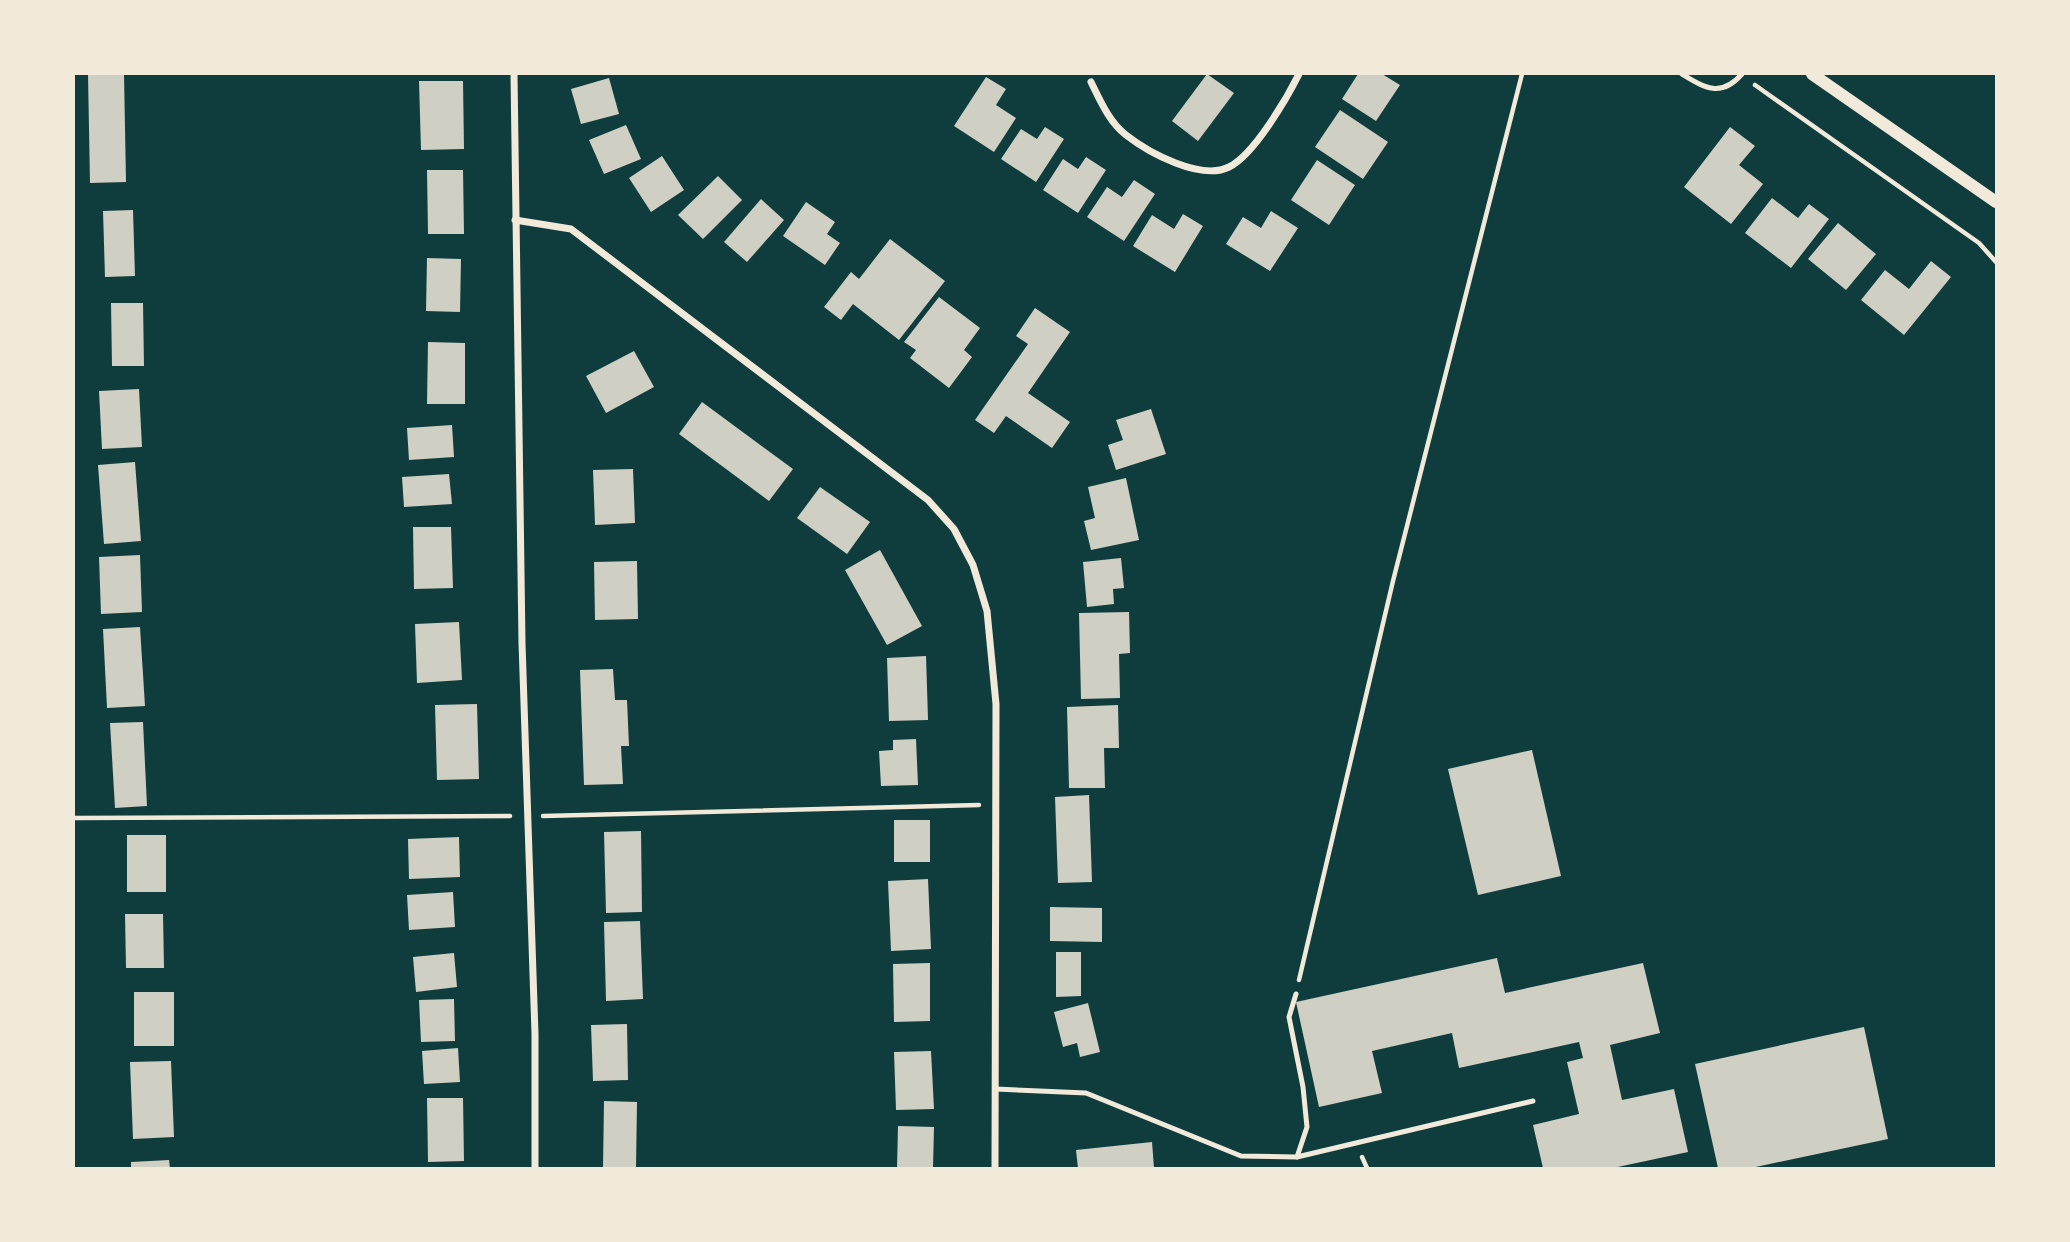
<svg xmlns="http://www.w3.org/2000/svg" width="2070" height="1242" font-family="'Roboto Serif',serif">
<style>
.building{fill:#cfcfc3}
.lines{fill:none;stroke-linecap:round;stroke-linejoin:round}
.path{stroke:#f1e9da;stroke-width:4.5}
.service{stroke:#f1e9da;stroke-width:5}
.minor{stroke:#f1e9da;stroke-width:7}
.tertiary{stroke:#f1e9da;stroke-width:12}
</style>
<rect width="100%" height="100%" fill="#0f3d3e"/>
<!-- building -->
<g class="building">
<path d="M88,74H124L126,182L90,183Z"/>
<path d="M1207,74L1234,93L1198,141L1172,121Z"/>
<path d="M1358,74H1382L1400,85L1376,121L1342,99Z"/>
<path d="M986,77L1006,89L996,105L1016,118L994,152L954,126Z"/>
<path d="M609,78L619,114L581,124L571,89Z"/>
<path d="M419,81H463L464,149L421,150Z"/>
<path d="M1340,110L1388,142L1363,179L1315,147Z"/>
<path d="M626,125L641,159L604,174L589,140Z"/>
<path d="M1045,127L1064,139L1036,182L1001,159L1021,129L1037,139Z"/>
<path d="M1730,127L1755,146L1739,165L1763,184L1731,224L1684,187Z"/>
<path d="M662,156L684,190L651,212L629,178Z"/>
<path d="M1086,157L1106,170L1078,213L1043,190L1063,159L1078,169Z"/>
<path d="M1317,160L1355,185L1329,225L1291,200Z"/>
<path d="M427,170H463L464,234H428Z"/>
<path d="M718,176L742,200L703,239L678,215Z"/>
<path d="M1134,180L1155,194L1124,241L1087,217L1107,187L1122,197Z"/>
<path d="M1772,198L1798,218L1809,204L1829,219L1791,268L1745,233Z"/>
<path d="M761,199L784,220L747,262L724,242Z"/>
<path d="M806,202L835,222L827,234L840,243L825,265L783,236Z"/>
<path d="M133,210L135,276L105,277L103,211Z"/>
<path d="M1271,211L1298,228L1270,271L1226,244L1243,217L1261,228Z"/>
<path d="M1183,214L1203,226L1175,272L1133,246L1152,215L1174,229Z"/>
<path d="M1838,223L1876,254L1846,290L1808,259Z"/>
<path d="M890,239L945,281L899,340L853,304L841,320L824,307L851,272L859,279Z"/>
<path d="M427,258L461,259L460,312L426,311Z"/>
<path d="M1931,261L1951,277L1904,335L1861,300L1885,270L1909,289Z"/>
<path d="M939,297L980,328L964,350L972,357L949,388L910,358L916,350L904,342Z"/>
<path d="M111,303H143L144,366H112Z"/>
<path d="M1035,308L1070,332L1028,393L1070,422L1052,448L1006,416L994,433L975,420L1028,344L1016,336Z"/>
<path d="M428,342L465,343V404H427Z"/>
<path d="M634,351L654,387L606,413L586,376Z"/>
<path d="M139,389L142,447L102,449L99,391Z"/>
<path d="M702,402L793,469L769,501L679,434Z"/>
<path d="M1151,409L1166,454L1116,470L1108,445L1123,440L1116,420Z"/>
<path d="M452,425L454,457L409,460L407,428Z"/>
<path d="M135,462L141,541L104,544L98,465Z"/>
<path d="M633,469L635,523L595,525L593,470Z"/>
<path d="M449,474L452,504L404,507L402,477Z"/>
<path d="M1126,478L1139,540L1091,550L1084,521L1095,518L1088,487Z"/>
<path d="M820,487L870,522L847,554L797,518Z"/>
<path d="M413,527H451L453,588L414,589Z"/>
<path d="M880,550L922,626L887,645L845,570Z"/>
<path d="M140,555L142,612L101,614L99,557Z"/>
<path d="M1121,558L1124,588L1113,589L1114,604L1087,607L1083,562Z"/>
<path d="M637,561L638,619L595,620L594,562Z"/>
<path d="M1129,612L1130,653L1119,654L1120,698L1081,699L1079,613Z"/>
<path d="M459,622L462,680L417,683L415,624Z"/>
<path d="M140,627L145,706L107,708L103,629Z"/>
<path d="M926,656L928,720L889,721L887,658Z"/>
<path d="M613,669L615,700H627L629,746H621L623,784L584,785L580,670Z"/>
<path d="M477,704L479,779L437,780L435,705Z"/>
<path d="M1118,705L1119,748H1104L1105,788H1069L1067,707Z"/>
<path d="M143,722L147,806L115,808L110,723Z"/>
<path d="M916,739L918,785L881,786L879,751L893,750V740Z"/>
<path d="M1532,750L1561,876L1478,895L1448,769Z"/>
<path d="M1089,795L1092,882L1058,883L1055,797Z"/>
<rect x="894" y="820" width="36" height="42"/>
<path d="M641,831L642,912L606,913L604,832Z"/>
<rect x="127" y="835" width="39" height="57"/>
<path d="M459,837L460,877L409,879L408,839Z"/>
<path d="M928,879L931,949L891,951L888,881Z"/>
<path d="M453,892L455,927L409,930L407,895Z"/>
<path d="M1050,907L1102,908V942L1050,941Z"/>
<path d="M125,914H163L164,968H126Z"/>
<path d="M640,921L643,999L606,1001L604,922Z"/>
<path d="M1056,952H1081V996L1056,997Z"/>
<path d="M454,953L457,987L416,992L413,957Z"/>
<path d="M1497,958L1505,993L1643,963L1660,1033L1610,1045L1622,1100L1674,1089L1688,1152L1613,1168H1543L1533,1125L1579,1114L1567,1062L1583,1058L1579,1042L1459,1068L1452,1033L1372,1051L1382,1093L1319,1107L1296,1002Z"/>
<path d="M930,963V1021L894,1022L893,964Z"/>
<rect x="134" y="992" width="40" height="54"/>
<path d="M454,999L455,1041L421,1042L419,1000Z"/>
<path d="M1088,1003L1100,1052L1080,1057L1077,1043L1063,1047L1054,1012Z"/>
<path d="M627,1024L628,1080L593,1081L591,1025Z"/>
<path d="M1864,1027L1888,1139L1751,1168H1718L1695,1064Z"/>
<path d="M458,1048L460,1082L424,1084L422,1051Z"/>
<path d="M931,1051L934,1109L896,1110L894,1052Z"/>
<path d="M171,1061L174,1137L133,1139L130,1062Z"/>
<path d="M427,1098H463L464,1161L428,1162Z"/>
<path d="M604,1101L637,1102L636,1168H603Z"/>
<path d="M898,1126L934,1127L933,1168H897Z"/>
<path d="M1152,1142L1154,1168H1078L1076,1150Z"/>
<path d="M169,1160L170,1168H131V1162Z"/>
</g>
<g class="lines">
<!-- path -->
<g class="path">
<path d="M1755,85L1979,243L1996,262"/>
<path d="M543,816L979,805"/>
<path d="M74,818L510,816"/>
<path d="M1299,980L1393,581L1522,74"/>
<path d="M1362,1157L1367,1168"/>
</g>
<!-- service -->
<g class="service">
<path d="M1682,74C1705,88 1721,98 1742,74"/>
<path d="M1296,994L1289,1017L1303,1087L1307,1127L1297,1157"/>
<path d="M995,1089L1086,1093L1241,1156L1297,1157L1533,1101"/>
</g>
<!-- minor -->
<g class="minor">
<path d="M514,74L522,643L535,1034V1168"/>
<path d="M1091,82C1100,100 1109,122 1126,135C1149,153 1201,181 1229,167C1254,155 1287,98 1299,74"/>
<path d="M515,220L571,229L928,500L954,529L973,565L987,611L996,704L995,1168"/>
</g>
<!-- tertiary -->
<path class="tertiary" d="M1812,74L1996,202"/>
</g>
<!-- border -->
<rect width="2070" height="1242" fill="none" stroke="#f1e9da" stroke-width="150"/>
</svg>
